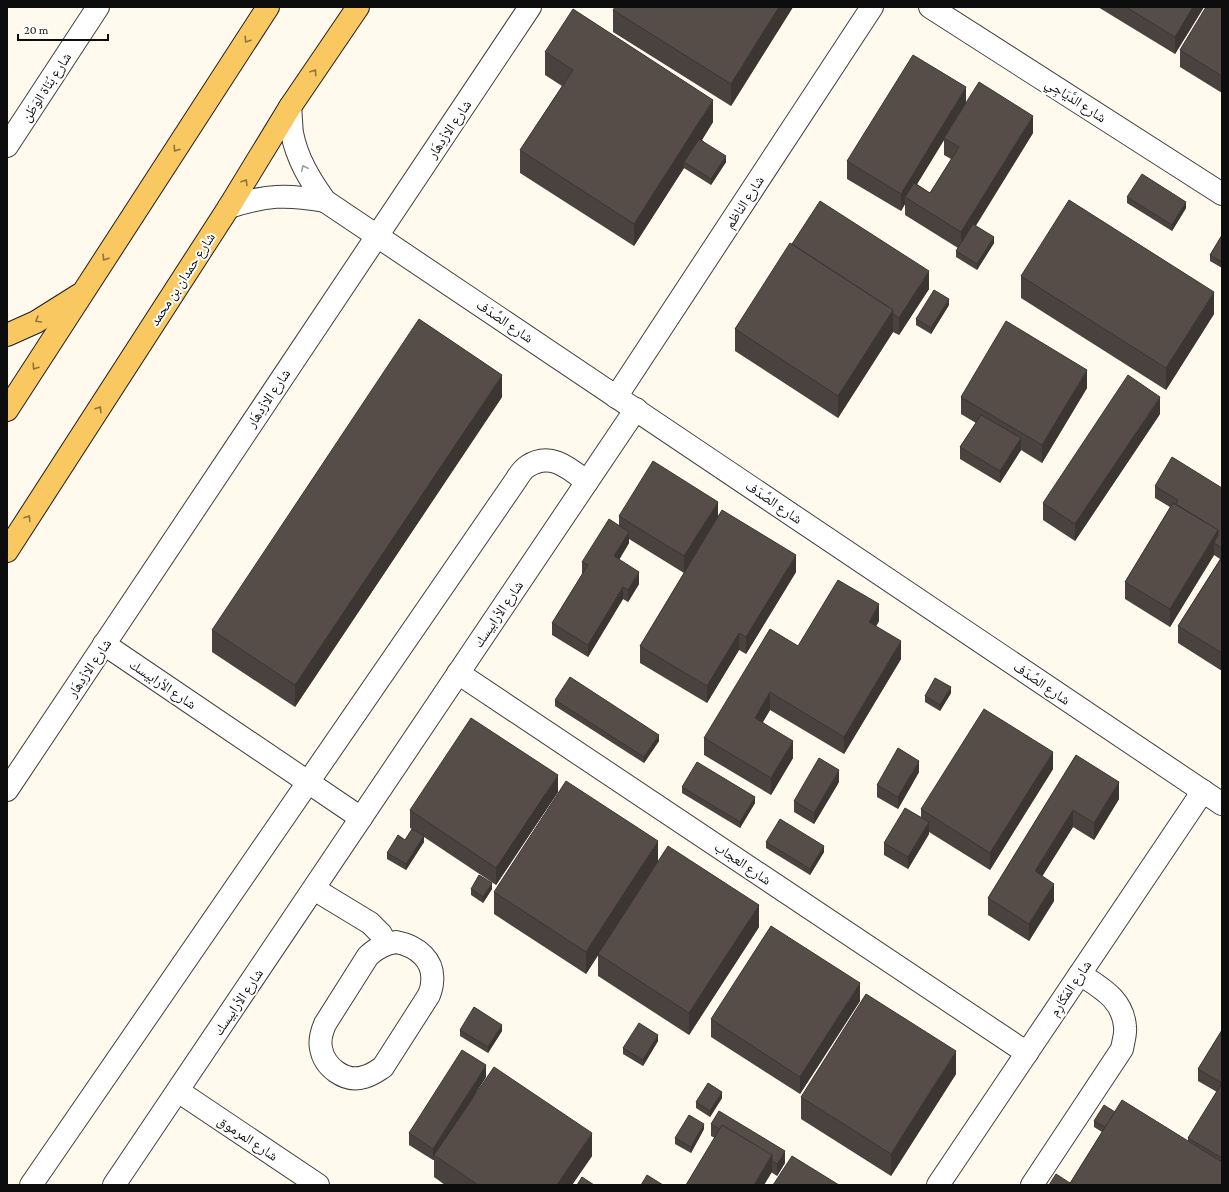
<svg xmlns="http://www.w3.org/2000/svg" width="1229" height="1192" font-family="'Crimson Pro','Noto Naskh Arabic',serif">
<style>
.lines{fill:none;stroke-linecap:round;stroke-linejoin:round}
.minor-casing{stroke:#404040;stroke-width:24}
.major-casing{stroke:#1e1e1e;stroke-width:24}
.minor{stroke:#fff;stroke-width:22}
.major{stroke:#fac861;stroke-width:22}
.wall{fill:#4a423f;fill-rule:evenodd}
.shaded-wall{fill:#3c3633}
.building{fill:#564d49;stroke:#3c3633}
.oneway{stroke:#8f743b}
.oneway2{stroke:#9e9e9e}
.labels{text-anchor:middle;stroke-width:4;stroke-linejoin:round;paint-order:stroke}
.street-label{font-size:14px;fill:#0d0d0d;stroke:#fff}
</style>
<rect width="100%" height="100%" fill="#fffaed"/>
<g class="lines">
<!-- minor casing -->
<g class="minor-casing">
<g id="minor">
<path d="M930,7L1222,194"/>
<path d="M290,107C291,116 291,125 292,133C297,159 310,180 325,201L1222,804"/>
<path d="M7,146L98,7"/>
<path d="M229,207C266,195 286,194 325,201"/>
<path d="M616,397L872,7"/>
<path d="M104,644L361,818"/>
<path d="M458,673L1027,1053"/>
<path d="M7,790L530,7"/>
<path d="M314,889L370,923L381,934L386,944"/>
<path d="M396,942C417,946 435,960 432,983C432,987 430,992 429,995L383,1067C377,1071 372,1075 364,1077C345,1083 324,1067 321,1048C319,1039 322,1031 325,1024L368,956C377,948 384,944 396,942Z"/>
<path d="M178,1091L318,1185"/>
<path d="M31,1185L516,480C519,475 523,469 528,466C551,451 570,469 587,482"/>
<path d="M114,1185L636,409"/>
<path d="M938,1185L1203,791"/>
<path d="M1032,1185L1122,1049C1123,1042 1126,1034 1125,1027C1123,999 1101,988 1080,974"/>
</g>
</g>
<!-- major casing -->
<g class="major-casing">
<g id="major">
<path d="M7,335L36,322L79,295"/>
<path d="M7,410L268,7"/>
<path d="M7,551L229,207L290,107L358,7"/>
</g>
</g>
<!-- minor -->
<use href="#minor" class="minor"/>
<!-- major -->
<use href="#major" class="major"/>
</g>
<!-- wall -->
<g class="wall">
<path d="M793,7L731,106L613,32V10Z"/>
<path d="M1098,7H1204L1175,54Z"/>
<path d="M1222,7V93L1180,67V50Z"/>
<path d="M545,52L713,122L702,140L726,162L711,185L684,168L634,246L520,173V150L562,86L545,75Z"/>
<path d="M966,103L1033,133L975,226L994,243L977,270L956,257V251L958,248L905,215V204L901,211L847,179V161ZM944,140V155L951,159L930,193L917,184Z"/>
<path d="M1127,197L1186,208L1172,231L1127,203Z"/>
<path d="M1222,235V268L1210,261V255Z"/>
<path d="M792,244L929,289L899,335L893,332L838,418L735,351V329Z"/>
<path d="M1021,276L1214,314L1166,390L1021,298Z"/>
<path d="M949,305L931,334L916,325V319Z"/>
<path d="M1087,388L1042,463L1021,450L1000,483L960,459V447L976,423L961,414V397Z"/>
<path d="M502,397L295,707L212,652V630Z"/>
<path d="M1160,414L1075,541L1043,520V503Z"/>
<path d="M1155,486L1222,488V671L1178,643V626L1220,559L1214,555L1170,627L1125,599V582L1170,507L1155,498Z"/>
<path d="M619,516H718L796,572L746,654L739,650L707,703L640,663V646L684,573L629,539V543L619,560L639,584L628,602L623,599L588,657L552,635V623L582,574V562L619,526Z"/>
<path d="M879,621L876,626L901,659L844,754L770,710L763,722L793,758L771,795L704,755V738L798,646Z"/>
<path d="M951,693L940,711L925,702V696Z"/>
<path d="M555,700L659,741L644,763L555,706Z"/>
<path d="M1076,755L1119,799L1094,840L1073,827L1042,876L1054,901L1029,941L988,915V898Z"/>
<path d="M1053,769L990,870L929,832V834L908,869L884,855V843L921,817V809Z"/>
<path d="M919,772L898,809L877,797V785Z"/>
<path d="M839,782L814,824L794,812V801Z"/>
<path d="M682,787L755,803L740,828L682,793Z"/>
<path d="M558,792L496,885L424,837V842L406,870L387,859V853L405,840L412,829L410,828V810Z"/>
<path d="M766,842L824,852L810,875L766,848Z"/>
<path d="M658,862L759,927L689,1035L598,976V955L586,974L494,914V892Z"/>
<path d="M471,889H492L483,903L471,895Z"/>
<path d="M860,1001L800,1094L711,1037V1019Z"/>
<path d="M460,1030L502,1031L488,1053L460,1036Z"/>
<path d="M1222,1030V1185L1070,1183L1102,1132L1094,1127V1121L1115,1112L1188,1142V1138L1217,1092L1198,1081V1069Z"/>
<path d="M658,1041L643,1066L623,1054V1048Z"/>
<path d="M956,1074L891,1176L801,1119V1097Z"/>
<path d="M486,1077L473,1097L592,1156L572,1185H445L434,1177V1160H433L409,1145V1133Z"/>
<path d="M722,1098L710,1117L696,1108V1102Z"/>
<path d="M711,1124L785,1163L777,1176L771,1172L764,1185H686L715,1138L711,1136Z"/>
<path d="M704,1129L691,1153L675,1144V1138Z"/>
</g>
<!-- shaded-wall -->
<g class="shaded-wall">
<path d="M779,7H793L731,106V84Z"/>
<path d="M1193,7H1204L1175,54V37Z"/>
<path d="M966,87V104L944,138V140L908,199L905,197V204L901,211V194Z"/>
<path d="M713,100V122L687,164L684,162V168L634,246V224Z"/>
<path d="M1033,116V133L961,250V232Z"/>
<path d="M726,156V162L711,185V179Z"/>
<path d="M1186,202V208L1172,231V225Z"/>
<path d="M994,237V243L977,270V264Z"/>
<path d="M929,271V289L899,335V318Z"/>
<path d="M1214,292V314L1166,390V368Z"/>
<path d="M949,299V305L931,334V328Z"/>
<path d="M893,310V332L838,418V396Z"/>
<path d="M1087,370V388L1042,463V445Z"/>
<path d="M502,375V397L295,707V685Z"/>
<path d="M1160,397V414L1075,541V524Z"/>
<path d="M1021,438V450L1000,483V471Z"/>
<path d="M718,502V519L684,573V556Z"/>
<path d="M1218,530V546L1214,543V555L1170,627V609Z"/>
<path d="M629,532V543L614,568V556Z"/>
<path d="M796,555V572L746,654V637Z"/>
<path d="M639,572V584L628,602V590Z"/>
<path d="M623,587V599L588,657V645Z"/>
<path d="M879,604V621L869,639V622Z"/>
<path d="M739,633V650L707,703V686Z"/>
<path d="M901,641V659L844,754V737Z"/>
<path d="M951,687V693L940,711V705Z"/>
<path d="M770,692V710L755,735V718Z"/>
<path d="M659,735V741L644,763V757Z"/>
<path d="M793,741V758L771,795V778Z"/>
<path d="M1053,752V769L990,870V853Z"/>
<path d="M919,761V772L898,809V797Z"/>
<path d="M839,770V782L814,824V813Z"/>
<path d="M558,775V792L496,885V868Z"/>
<path d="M1119,782V799L1094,840V823Z"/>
<path d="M755,797V803L740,828V822Z"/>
<path d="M1073,810V827L1035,888V871Z"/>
<path d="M929,822V834L908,869V857Z"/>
<path d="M424,836V842L406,870V864Z"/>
<path d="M658,841V863L586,974V952Z"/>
<path d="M824,846V852L810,875V869Z"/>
<path d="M492,883V889L483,903V897Z"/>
<path d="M1054,884V901L1029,941V924Z"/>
<path d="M759,905V927L689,1035V1013Z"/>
<path d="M860,983V1001L800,1094V1077Z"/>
<path d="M502,1025V1031L488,1053V1047Z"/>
<path d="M658,1035V1041L643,1066V1060Z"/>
<path d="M956,1051V1074L891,1176V1154Z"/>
<path d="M486,1065V1077L436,1156L434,1155L433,1160V1149Z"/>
<path d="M722,1092V1098L710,1117V1111Z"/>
<path d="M704,1124V1129L691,1153V1147Z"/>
<path d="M592,1133V1156L572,1185H557Z"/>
<path d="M785,1151V1163L777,1176V1164Z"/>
<path d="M772,1155V1172L764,1185H754Z"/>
</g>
<!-- building -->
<g class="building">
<path d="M615,7H779L731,84L613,10Z"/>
<path d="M1126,7H1193L1175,37Z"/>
<path d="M1206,7H1222V76L1180,50Z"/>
<path d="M573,9L713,100L634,224L520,150L573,70L545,52Z"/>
<path d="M913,55L966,87L901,194L847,161Z"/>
<path d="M979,82L1033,116L961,232L905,197L914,183L930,193L959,147L944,138Z"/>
<path d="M699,139L726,156L711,179L684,162Z"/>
<path d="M1142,174L1186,202L1172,225L1127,197Z"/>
<path d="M1069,200L1214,292L1166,368L1021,276Z"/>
<path d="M820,201L929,271L899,318L893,314V310L792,244Z"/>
<path d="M973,224L994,237L977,264L956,251Z"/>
<path d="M1222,235V262L1210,255Z"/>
<path d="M790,243L893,310L838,396L735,329Z"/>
<path d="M934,290L949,299L931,328L916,319Z"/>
<path d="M419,319L502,375L295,685L212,630Z"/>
<path d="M1006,321L1087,370L1042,445L961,397Z"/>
<path d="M1128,375L1160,397L1075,524L1043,503Z"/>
<path d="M981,415L1021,438L1000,471L960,447Z"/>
<path d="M1172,457L1222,488V548L1214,543L1218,535V530L1176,504L1178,500L1155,486Z"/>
<path d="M653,461L718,502L684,556L619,516Z"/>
<path d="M1173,503L1218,530L1170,609L1125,582Z"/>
<path d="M722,510L796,555L746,637L739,633L707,686L640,646Z"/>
<path d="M609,519L629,532L614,556L639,572L628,590L623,587L588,645L552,623L588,565L582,562Z"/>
<path d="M1222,557V653L1178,626Z"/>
<path d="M838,580L879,604L869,622L901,641L844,737L770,692L755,718L793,741L771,778L704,738L770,629L798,646Z"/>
<path d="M570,677L659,735L644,757L555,700Z"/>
<path d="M935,678L951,687L940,705L925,696Z"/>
<path d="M984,709L1053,752L990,853L921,809Z"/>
<path d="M471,718L558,775L496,868L410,810Z"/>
<path d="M898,748L919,761L898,797L877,785Z"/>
<path d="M1076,755L1119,782L1094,823L1073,810L1035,871L1054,884L1029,924L988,898Z"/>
<path d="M819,758L839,770L814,813L794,801Z"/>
<path d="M697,762L755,797L740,822L682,787Z"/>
<path d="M566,781L658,841L586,952L494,892Z"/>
<path d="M905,808L929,822L908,857L884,843Z"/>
<path d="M780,819L824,846L810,869L766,842Z"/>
<path d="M412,829L424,836L406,864L387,853L398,835L405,840Z"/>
<path d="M668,846L759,905L689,1013L598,954Z"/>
<path d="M479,875L492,883L483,897L471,889Z"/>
<path d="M771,926L860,983L800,1077L711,1019Z"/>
<path d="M866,994L956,1051L891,1154L801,1097Z"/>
<path d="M474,1007L502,1025L488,1047L460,1030Z"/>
<path d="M639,1023L658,1035L643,1060L623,1048Z"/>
<path d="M1222,1030V1083L1198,1069Z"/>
<path d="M462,1050L486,1065L433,1149L409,1133Z"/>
<path d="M494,1067L592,1133L557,1185H478L434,1155Z"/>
<path d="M708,1083L722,1092L710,1111L696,1102Z"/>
<path d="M1222,1083V1158L1188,1138Z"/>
<path d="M1122,1100L1222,1162V1185H1069Z"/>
<path d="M1104,1105L1115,1112L1105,1127L1094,1121Z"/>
<path d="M719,1111L785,1151L777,1164L772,1161V1155L722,1125L720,1129L711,1124Z"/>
<path d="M689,1115L704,1124L691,1147L675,1138Z"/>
<path d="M722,1125L772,1155L754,1185H686Z"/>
<path d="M792,1156L839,1185H773Z"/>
<path d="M1056,1174L1070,1183L1069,1185H1049Z"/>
<path d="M647,1175L663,1185H641Z"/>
<path d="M582,1177L594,1185H577Z"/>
</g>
<!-- one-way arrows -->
<defs><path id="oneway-chevron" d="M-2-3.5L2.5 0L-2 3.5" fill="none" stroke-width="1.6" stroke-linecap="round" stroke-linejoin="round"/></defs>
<g class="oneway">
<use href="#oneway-chevron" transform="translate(247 40) rotate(123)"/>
<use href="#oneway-chevron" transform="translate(314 72) rotate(-56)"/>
<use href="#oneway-chevron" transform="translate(176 149) rotate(123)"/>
<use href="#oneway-chevron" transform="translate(245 182) rotate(-58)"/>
<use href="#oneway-chevron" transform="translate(105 258) rotate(123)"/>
<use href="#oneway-chevron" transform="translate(38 320) rotate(150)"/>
<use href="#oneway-chevron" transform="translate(35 367) rotate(123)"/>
<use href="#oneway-chevron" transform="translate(99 409) rotate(-57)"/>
<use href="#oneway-chevron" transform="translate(28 518) rotate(-57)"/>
</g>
<use class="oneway2" href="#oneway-chevron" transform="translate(304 168) rotate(-115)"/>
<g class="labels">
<!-- street labels -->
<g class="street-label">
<text transform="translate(46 87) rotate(-57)" y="5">شارع بُنَاة الوَطَن</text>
<text transform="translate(1076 100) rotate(33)" y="5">شارع الدَّيَاجِي</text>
<text transform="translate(449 129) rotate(-56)" y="5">شارع الازْدِهَار</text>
<text transform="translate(744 202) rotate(-57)" y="5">شارع الناظم</text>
<text transform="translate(182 279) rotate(-57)" y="5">شارع حمدان بن محمد</text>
<text transform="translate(505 321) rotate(34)" y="5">شارع الصَّدَف</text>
<text transform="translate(268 398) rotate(-56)" y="5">شارع الازْدِهَار</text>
<text transform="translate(774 502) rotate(34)" y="5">شارع الصَّدَف</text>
<text transform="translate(498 614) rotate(-56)" y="5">شارع الأرابيسك</text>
<text transform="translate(89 668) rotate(-56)" y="5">شارع الازْدِهَار</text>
<text transform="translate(1042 683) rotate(34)" y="5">شارع الصَّدَف</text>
<text transform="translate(163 684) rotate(34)" y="5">شارع الأرابيسك</text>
<text transform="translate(743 863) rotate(34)" y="5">شارع العجاب</text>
<text transform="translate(1070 988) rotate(-56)" y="5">شارع المَكَارِم</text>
<text transform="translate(238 1002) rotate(-56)" y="5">شارع الأرابيسك</text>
<text transform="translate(248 1138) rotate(34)" y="5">شارع المرموق</text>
</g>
</g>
<!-- border -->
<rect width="1229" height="1192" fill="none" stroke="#0d0d0d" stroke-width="16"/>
<!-- scale -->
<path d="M18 34v6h90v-6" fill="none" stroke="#0d0d0d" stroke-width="2"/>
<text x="24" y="34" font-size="12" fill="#0d0d0d" stroke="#ffffff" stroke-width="3" paint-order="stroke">20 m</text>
</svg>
